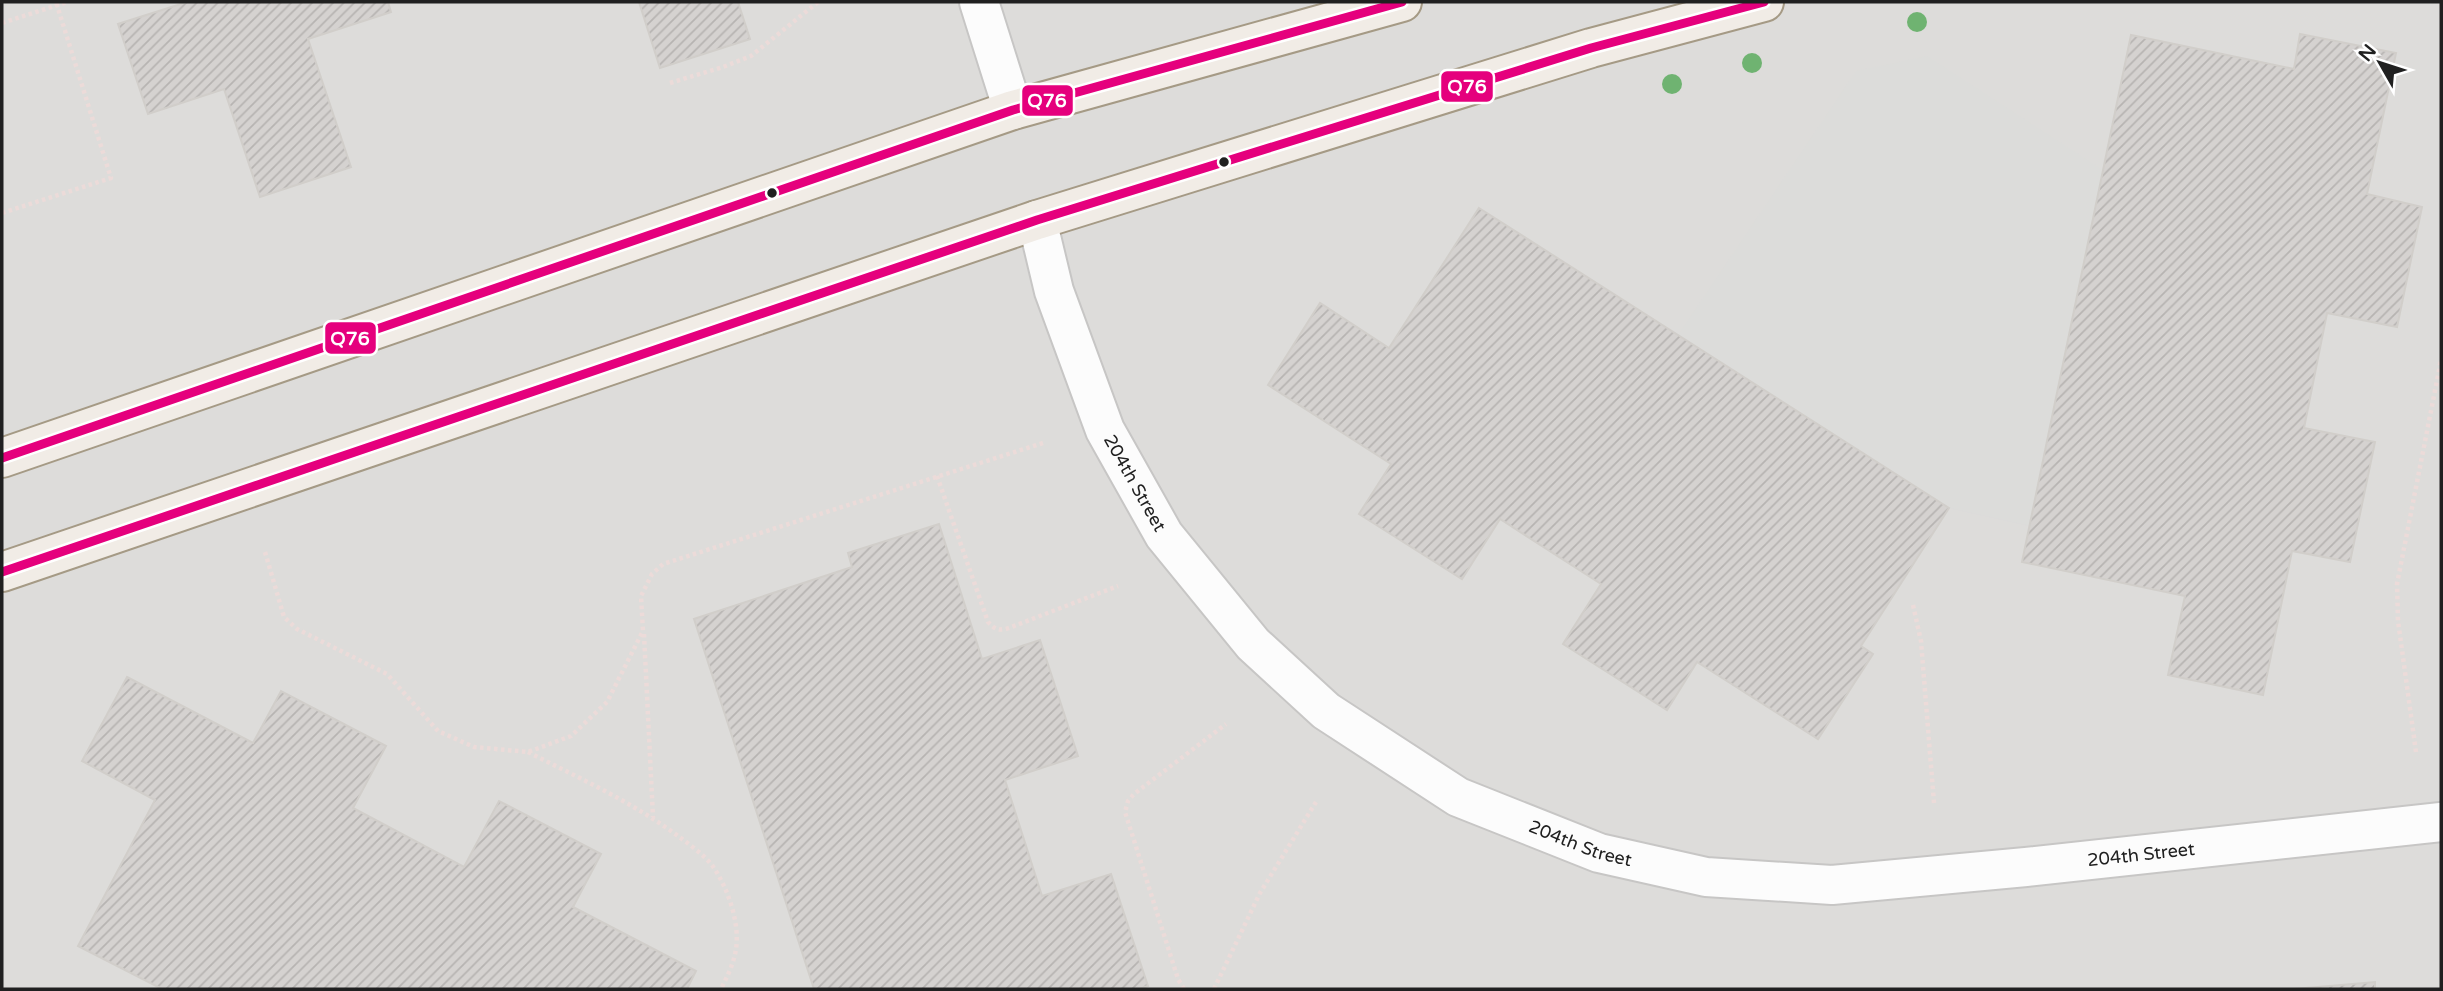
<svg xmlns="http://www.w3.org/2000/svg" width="2443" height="991" font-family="'Varela Round',sans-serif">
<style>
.residential{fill:#dddcda}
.religious{fill:#dcdcda}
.building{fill:url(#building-hatch);stroke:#d1ceca;stroke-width:2}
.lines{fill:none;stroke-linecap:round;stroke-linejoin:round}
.minor-casing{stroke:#c7c6c5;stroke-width:42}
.primary-casing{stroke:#a59a85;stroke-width:42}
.path{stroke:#ecdbd9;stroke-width:4.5;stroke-dasharray:3.5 3.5;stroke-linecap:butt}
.minor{stroke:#fcfcfc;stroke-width:38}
.primary{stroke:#f1ece6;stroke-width:38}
.bus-1-casing{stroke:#fff;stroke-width:14}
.bus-1{stroke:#e5007d;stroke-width:9}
.tree{fill:#6fb371}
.bus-dot{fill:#202020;stroke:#fff;stroke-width:2.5}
.labels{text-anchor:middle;stroke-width:6;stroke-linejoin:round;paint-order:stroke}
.street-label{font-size:18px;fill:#202020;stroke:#fff}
.line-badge{stroke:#fff;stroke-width:2.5}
.badge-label{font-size:19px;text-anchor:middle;font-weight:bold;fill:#fff}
</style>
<defs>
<pattern id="building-hatch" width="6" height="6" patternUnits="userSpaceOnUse" patternTransform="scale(1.75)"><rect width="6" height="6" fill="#d5d2d0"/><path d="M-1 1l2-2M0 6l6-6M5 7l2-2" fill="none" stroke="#b7b4b2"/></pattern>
</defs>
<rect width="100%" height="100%" fill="#eeece9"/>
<!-- residential -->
<rect class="residential" x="2" y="2" width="2439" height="987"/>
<!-- religious -->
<path class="religious" d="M1927,56L2103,170L2030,526L1949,508L1678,335L1856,71Z"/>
<!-- building -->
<g class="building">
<path d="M187,2H388L391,12L308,39L351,167L260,197L224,89L148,114L118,24Z"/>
<path d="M639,2H738L750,39L660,68Z"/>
<path d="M2300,34L2396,53L2367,194L2422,207L2397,327L2327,313L2304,428L2375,442L2350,562L2292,551L2263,695L2168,675L2185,596L2022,562L2131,35L2294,69Z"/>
<path d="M1479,208L1949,508L1861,646L1873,654L1818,739L1697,662L1667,710L1563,644L1601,584L1500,519L1462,579L1359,514L1391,464L1268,385L1320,303L1389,348Z"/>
<path d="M939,524L982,659L1040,640L1078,756L1005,780L1042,896L1111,874L1148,986L1139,989H814L694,619L852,567L848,553Z"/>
<path d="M127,677L253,743L281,691L386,746L353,808L464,867L499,801L601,854L573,907L696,971L687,989H162L78,946L155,800L82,761Z"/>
<path d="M2375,982V989H2294Z"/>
</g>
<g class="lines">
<!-- minor casing -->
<g class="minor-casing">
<g id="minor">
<path d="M979,2L1013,110"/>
<path id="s1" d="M1037,220L1054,291L1105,430L1164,535L1253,644L1326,711L1458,797L1599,853L1706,877L1832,885L2026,867L2441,822"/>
</g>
</g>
<!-- primary casing -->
<g class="primary-casing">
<g id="primary">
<path d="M2,458L1013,110L1402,2"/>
<path d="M2,572L1037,220L1591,48L1764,2"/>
</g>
</g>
<!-- path -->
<g class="path">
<path d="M2,23L67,2"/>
<path d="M670,83L723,67L751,56L818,2"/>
<path d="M2,213L111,178L56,2"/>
<path d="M937,476L988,622C994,628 997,631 1006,629L1118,586"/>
<path d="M265,552L284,617L297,629L387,674L438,731L474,747L528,752L571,736L607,702L643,631L641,596L652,574L663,564L1043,443"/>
<path d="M1913,605L1921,641L1934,803"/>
<path d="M644,634L653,817"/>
<path d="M528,752C579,778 632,802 678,836C690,845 705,855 714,868C728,889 740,923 736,949C734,963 727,977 721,989"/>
<path d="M2416,752L2398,621L2397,584L2441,360"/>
<path d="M1184,989L1178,979L1125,812L1128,801L1134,794L1226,724"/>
<path d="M1214,989L1260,893L1316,802"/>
</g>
<!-- minor -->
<use href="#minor" class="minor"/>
<!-- primary -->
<use href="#primary" class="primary"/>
<!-- bus-1 casing -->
<g class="bus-1-casing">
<g id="bus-1">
<path d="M2,458L1013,110L1402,2"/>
<path d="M2,572L1037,220L1591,48L1764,2"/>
</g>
</g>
<!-- bus-1 -->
<use href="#bus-1" class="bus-1"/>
</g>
<!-- trees -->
<g class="tree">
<circle cx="1917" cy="22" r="10"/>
<circle cx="1752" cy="63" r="10"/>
<circle cx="1672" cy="84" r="10"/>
</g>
<!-- markers -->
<g class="bus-dot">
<circle cx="1224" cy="162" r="6"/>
<circle cx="772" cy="193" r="6"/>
</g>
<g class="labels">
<!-- street labels -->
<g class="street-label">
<text dy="6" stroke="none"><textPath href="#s1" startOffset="282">204th Street</textPath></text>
<text dy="6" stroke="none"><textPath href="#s1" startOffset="870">204th Street</textPath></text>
<text dy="6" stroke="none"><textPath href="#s1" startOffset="1437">204th Street</textPath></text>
</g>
</g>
<g class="line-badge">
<rect x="1440" y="70" width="54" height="33" rx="7" fill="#e5007d"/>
<rect x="1021" y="84" width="53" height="33" rx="7" fill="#e5007d"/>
<rect x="324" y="321" width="53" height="34" rx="7" fill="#e5007d"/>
</g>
<g class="badge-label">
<text x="1467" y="93">Q76</text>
<text x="1047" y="107">Q76</text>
<text x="350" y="345">Q76</text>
</g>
<!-- border -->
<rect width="2443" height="991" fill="none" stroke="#202020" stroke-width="7"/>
<!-- north arrow -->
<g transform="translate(2380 63) rotate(309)" stroke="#ffffff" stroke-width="5" paint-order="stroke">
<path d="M0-5L12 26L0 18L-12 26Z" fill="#202020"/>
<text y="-10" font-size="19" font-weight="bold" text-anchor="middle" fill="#202020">N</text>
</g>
</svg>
